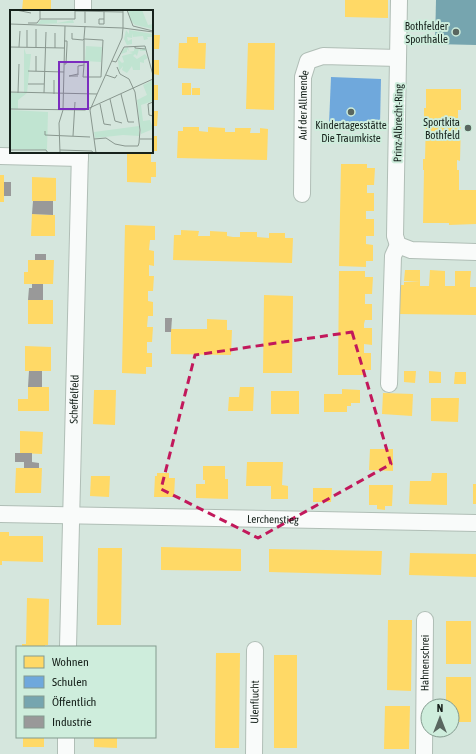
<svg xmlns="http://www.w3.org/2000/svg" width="476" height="754" font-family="'Asap Condensed',sans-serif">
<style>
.homes{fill:#ffd966}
.schools{fill:#6fa8dc}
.public{fill:#76a5af}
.industry{fill:#999}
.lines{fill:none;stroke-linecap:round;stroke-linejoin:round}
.minor-casing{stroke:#b0beb6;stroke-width:18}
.minor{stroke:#f9fbfa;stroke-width:16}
.marked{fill:none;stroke:#c2185b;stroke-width:3;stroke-dasharray:8 5;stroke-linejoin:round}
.poi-dot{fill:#59665f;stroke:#ceeddc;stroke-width:1.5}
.labels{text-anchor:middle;stroke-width:4;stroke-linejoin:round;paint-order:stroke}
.poi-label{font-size:11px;fill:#16211b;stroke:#ceeddc;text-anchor:end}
.street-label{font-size:11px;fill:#16211b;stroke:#ceeddc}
.inset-road{fill:none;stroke:#89978f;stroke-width:1}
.view{fill:#7b2cbf;fill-opacity:0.15;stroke:#7b2cbf;stroke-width:2}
.inset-edge{fill:none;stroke:#16211b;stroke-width:2}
</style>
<rect width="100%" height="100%" fill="#d5e6dd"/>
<!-- homes -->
<g class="homes">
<path d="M23,0H51V11H22Z"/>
<path d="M345,0H388V18L345,17Z"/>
<path d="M152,35H160L159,49H154V60H159V75L153,74V77H152Z"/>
<path d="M187,37H198V43H206L205,69L178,68L179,43H187Z"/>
<path d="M248,43H275L274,110L246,109Z"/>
<rect x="182" y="83" width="9" height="12"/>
<rect x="152" y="85" width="6" height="15"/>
<rect x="192" y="88" width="8" height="7"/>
<path d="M426,89H461V110H458V120H461L460,161L457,160V170H459V190H476V224L449,225V223H423L424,170H423V159H425L426,120H424V108H426Z"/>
<path d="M152,111H158L157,126H152Z"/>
<path d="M183,127H199V131L208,132V127L225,128V132H235V128H251L250,133H260V128L268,129L267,160L177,158L178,131H183Z"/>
<rect x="152" y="136" width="5" height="15"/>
<path d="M127,152H151V162H156V177H151V183L127,182Z"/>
<path d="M341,164H367V168H375L374,185H367V193H374V211H366V219H374V236H366V244L373,245V261H366V267L339,266Z"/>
<rect x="0" y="175" width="4" height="27"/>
<path d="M32,177L56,178V201H32Z"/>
<path d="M32,214L55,215V236H31Z"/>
<path d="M125,225L155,226V240H150L149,250L154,251V266L149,265V276H154L153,291H148V301L153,302V316H148L147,327H153L152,342H147V353H152V367H146V374L122,373Z"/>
<path d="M181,230L199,231L198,236H210V231L227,232V236L233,237H240V232H257V237L269,238V233H285V238H293L292,263L173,260L174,235H181Z"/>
<path d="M28,260H54L53,284H24V272H28Z"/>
<path d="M405,270H420V282L404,281Z"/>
<path d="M430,270L445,271V286H455V283H470V287H476V315L398,314L399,285H404V282H420V286H429Z"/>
<path d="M339,271H365V277H373L372,294H365V304H372V320H365L364,324V328H372V345L364,344V353H371V370H364V375H338Z"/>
<path d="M455,271H471L470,283H455Z"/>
<path d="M264,295L293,296L292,373H263Z"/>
<rect x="28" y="300" width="25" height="24"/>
<path d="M207,319L227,320V330H232L231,355L171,354V329H207Z"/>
<path d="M25,346L51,347V371H25Z"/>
<path d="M404,371H416L415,383L404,382Z"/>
<path d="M429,371L441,372V383H429Z"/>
<path d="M455,372H466V384H454Z"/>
<path d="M28,387H49V411H18V399H28Z"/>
<path d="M240,387H254L253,411H228L229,397H239Z"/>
<path d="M342,389L360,390V403H351V406H347V412H324V394H342Z"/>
<path d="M94,390H116L115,425L93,424Z"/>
<rect x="271" y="391" width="28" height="23"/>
<path d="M383,393L413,394L412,416L382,414Z"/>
<path d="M431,398H459L458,422L431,421Z"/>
<path d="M20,431L43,432L42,454L20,453Z"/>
<path d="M370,449H393V471L369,470Z"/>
<path d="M247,462H283L282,485L288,486V499H271V486H246Z"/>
<path d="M203,466H225V479H228V499L196,498V484H205V480H203Z"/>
<path d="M16,468H42L41,493H15Z"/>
<path d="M157,473H169V478H175L174,497H154L155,476H157Z"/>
<path d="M432,473H447V505L409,504L410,481H431Z"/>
<path d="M91,476H110L109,497L90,496Z"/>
<rect x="473" y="484" width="3" height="20"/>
<path d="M369,485H393L392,506H385V510L377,509V505H369Z"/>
<path d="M313,488H332L331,502H313Z"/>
<path d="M0,532H9V536H43V562L2,561V565H0Z"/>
<path d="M161,547L241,549V571L161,570Z"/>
<path d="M98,548H122L121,625H97Z"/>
<path d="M269,549L382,551L381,575L269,572Z"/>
<path d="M410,553L476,554V577L409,575Z"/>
<path d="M27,598L49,599L48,645H45V647H22V644H26Z"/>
<path d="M388,620H412L411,691L387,690Z"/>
<rect x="446" y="621" width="25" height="43"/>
<path d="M216,653H240L239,748H215Z"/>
<rect x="274" y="655" width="23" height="93"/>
<path d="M446,677H471V722H452V706H446Z"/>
<path d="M385,706H410L409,749H384Z"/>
<rect x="23" y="737" width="21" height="10"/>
<path d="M94,737H117V748L94,747Z"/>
</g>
<!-- schools -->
<path class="schools" d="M331,77L381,79L380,125L329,124Z"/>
<!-- public -->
<path class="public" d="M436,0H476V45L435,44Z"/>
<!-- industry -->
<g class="industry">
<rect x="4" y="182" width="7" height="14"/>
<path d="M33,201H53V215L32,214Z"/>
<rect x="35" y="254" width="11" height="6"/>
<path d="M32,284H43V300H28L29,288H32Z"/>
<path d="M165,318H172L171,332H165Z"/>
<path d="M29,371H42V387H28Z"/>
<path d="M15,453H32V462L39,463V468H24V462H15Z"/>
</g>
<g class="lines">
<!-- minor casing -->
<g class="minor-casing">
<g id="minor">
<path d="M399,0L395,236L398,245L411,250L476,252"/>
<path d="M83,11V0"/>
<path d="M0,156L80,158"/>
<path id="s1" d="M302,194L303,77L308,61L323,56L398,58"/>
<path d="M389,384L393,256L398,245"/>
<path id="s2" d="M0,514L476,523"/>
<path id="s3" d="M68,647L80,152"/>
<path d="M66,754V737"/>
<path id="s4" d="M254,754L255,650"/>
<path id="s5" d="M424,754L425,620"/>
</g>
</g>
<!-- minor -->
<use href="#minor" class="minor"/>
</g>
<!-- marked area -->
<path class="marked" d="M352,332L391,464L258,538L161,489L195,355Z"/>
<!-- markers -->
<g class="poi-dot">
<circle cx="456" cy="32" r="4"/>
<circle cx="351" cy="112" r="4"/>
<circle cx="468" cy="128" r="4"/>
</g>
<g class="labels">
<!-- poi labels -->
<g class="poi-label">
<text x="448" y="30">Bothfelder<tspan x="448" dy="13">Sporthalle</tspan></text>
<text x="460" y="126">Sportkita<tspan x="460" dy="13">Bothfeld</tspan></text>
<text x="351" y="129" text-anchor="middle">Kindertagesstätte<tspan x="351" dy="13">Die Traumkiste</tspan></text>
</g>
<!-- street labels -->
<g class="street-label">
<text dy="4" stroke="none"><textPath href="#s1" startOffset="89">Auf der Allmende</textPath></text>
<text transform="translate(398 123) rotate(-89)" y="4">Prinz-Albrecht-Ring</text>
<text dy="4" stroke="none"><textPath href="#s3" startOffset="248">Scheffelfeld</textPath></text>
<text dy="4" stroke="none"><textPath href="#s2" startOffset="273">Lerchenstieg</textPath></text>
<text dy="4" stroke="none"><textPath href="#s5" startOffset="91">Hahnenschrei</textPath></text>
<text dy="4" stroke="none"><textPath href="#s4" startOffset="52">Ulenflucht</textPath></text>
</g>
</g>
<!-- overview -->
<g transform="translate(10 10)">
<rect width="143" height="143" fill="#d5e6dd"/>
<path d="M118,0H132L138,15L143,14V19L125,15L120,10ZM31,10H47V13L63,10L64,13L27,14ZM116,20L119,24V20L143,24V27H137L138,29L134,30L133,26L123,27V23L122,28L117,27L118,31L122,29V34L117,35L114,29ZM76,36L92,37L91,52L75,51ZM118,37L119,41L117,39V42L111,44L109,50L112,53L114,52L112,46L123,43L119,42L124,41V37L125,39H131V40L135,37H125H135L136,41H130L129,39L127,46L125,44L123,46L127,49L135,44L138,48L134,50V53L130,52V60H123L122,56L117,63L112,60L113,56L109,61L108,50L113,39ZM14,38L16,44H21L17,83L8,90V99H0V82L14,83ZM143,70V91L131,95L133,111L140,110L143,119L131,124L127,90L137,85L133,75ZM0,100L38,102L37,140L0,139ZM129,116V126L113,125L85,128L84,122Z" fill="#c0e4d1"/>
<path class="inset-road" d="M6,0L21,3M113,0V18L143,22M117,0L123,16L143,21M65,1L113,2M30,9H65V0M94,9H89V14H94V0M18,13H27L30,9V0M75,13V0M0,14L113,18L112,28L80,100L86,143M45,23V38M62,23V29L73,30L74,29H75L92,30H93L91,67H73L74,55V28L75,16M125,36V38L135,39M0,37L54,38M9,37L10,21M17,37V20M26,38V19M102,51L106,52L114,37L135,36L143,65M54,54H56L57,35V31H54M18,61L54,62M26,61V46M68,64L59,66H68M68,65V56L74,55M96,65L105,68L107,65M18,74H34M0,82L87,84M8,83L9,54M34,83L36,22M44,84V70M111,84L118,112H124M100,89L105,111L112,113M143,92L138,94L139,105L143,106M90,94L94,114L101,115M0,99L75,100L143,69M35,121V125L80,127M63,126L65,92M84,129L96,128L105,134L115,136H128L129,133L130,120L125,82L119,69L110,64L107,57M130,129H143M0,140H36L38,143M50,140L82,141L83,143M50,143L49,113L53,100L55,16"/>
<path class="view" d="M49,52H78V99H49Z"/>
<rect width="143" height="143" class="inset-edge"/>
</g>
<!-- legend -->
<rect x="16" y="646" width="140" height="92" fill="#ceeddc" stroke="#849b8f"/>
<rect x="24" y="656" width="20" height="12" fill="#ffd966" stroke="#849b8f"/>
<text x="52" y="666" font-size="12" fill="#16211b">Wohnen</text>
<rect x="24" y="676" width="20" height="12" fill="#6fa8dc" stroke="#849b8f"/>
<text x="52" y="686" font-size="12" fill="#16211b">Schulen</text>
<rect x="24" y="696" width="20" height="12" fill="#76a5af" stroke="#849b8f"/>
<text x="52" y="706" font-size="12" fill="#16211b">Öffentlich</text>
<rect x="24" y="716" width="20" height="12" fill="#999999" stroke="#849b8f"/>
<text x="52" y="726" font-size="12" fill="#16211b">Industrie</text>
<!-- north arrow -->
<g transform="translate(440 718)"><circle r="19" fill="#ceeddc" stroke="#849b8f"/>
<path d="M0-3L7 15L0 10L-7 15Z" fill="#59665f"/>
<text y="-6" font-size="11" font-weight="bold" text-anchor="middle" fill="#16211b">N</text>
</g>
</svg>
